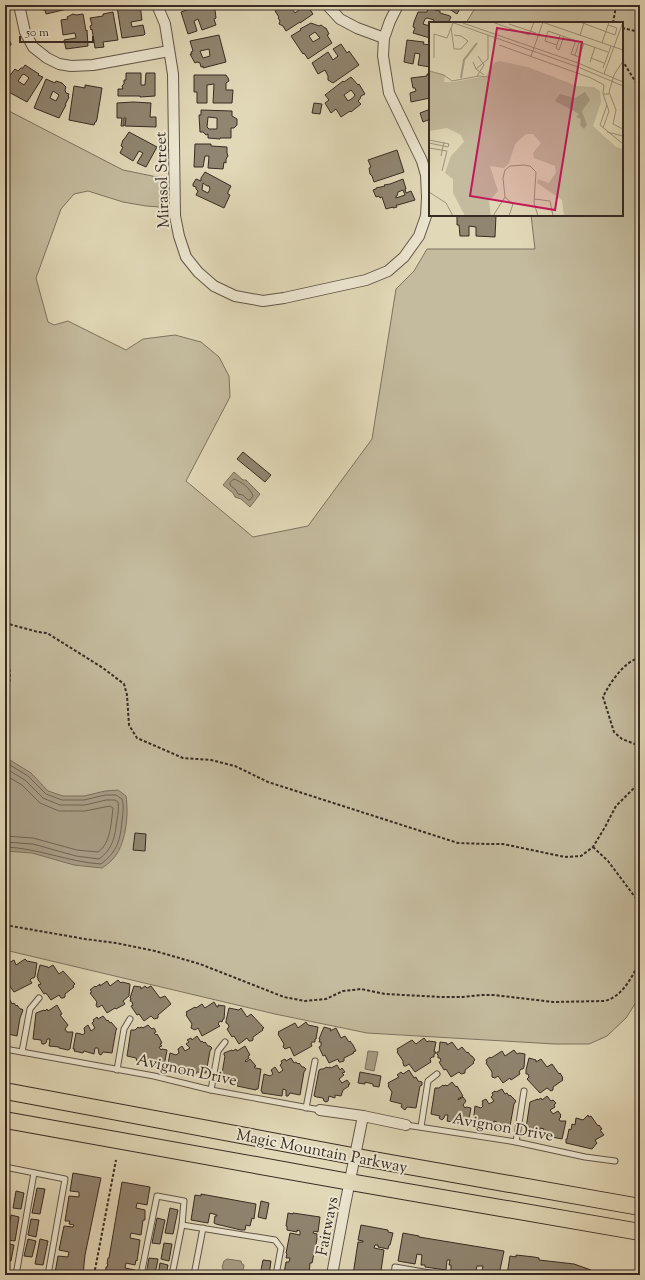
<svg xmlns="http://www.w3.org/2000/svg" width="645" height="1280" font-family="'Sorts Mill Goudy',serif">
<style>
.grass{fill:#c4bb9e;stroke:#7e7361}
.water{fill:#a89d85;stroke:#7b6f5e}
.lines{fill:none;stroke-linecap:round;stroke-linejoin:round}
.shore{stroke:#706454;stroke-width:1}
.building{fill:#908570;stroke:#382b24;fill-rule:evenodd}
.lane-casing{stroke:#625649;stroke-width:7}
.street-casing{stroke:#625649;stroke-width:12}
.primary-casing{stroke:#382b24;stroke-width:18}
.path{stroke:#382b24;stroke-width:2;stroke-dasharray:3 2;stroke-linecap:butt}
.lane{stroke:#ece6d0;stroke-width:5}
.street{stroke:#ece6d0;stroke-width:10}
.primary{stroke:#e1d8b7;stroke-width:16}
.labels{text-anchor:middle;stroke-width:4;stroke-linejoin:round;paint-order:stroke}
.street-label{font-size:16px;fill:#382b24;stroke:#ece6d0}
.inset-river{fill:none;stroke:#a89d85;stroke-width:2}
.inset-road{fill:none;stroke:#9d937c;stroke-width:1}
.view{fill:#c2185b;fill-opacity:0.15;stroke:#c2185b;stroke-width:2}
.inset-edge{fill:none;stroke:#382b24;stroke-width:2}
</style>
<rect width="100%" height="100%" fill="#e1d8b7"/>
<filter id="stains"><feTurbulence type="fractalNoise" baseFrequency=".005" numOctaves="4"/><feColorMatrix values="0 0 0 0 .2 0 0 0 0 .09 0 0 0 0 .02 0 0 0 .5 -.17"/></filter>
<radialGradient id="worn" r=".72"><stop offset=".6" stop-color="#630" stop-opacity="0"/><stop offset="1" stop-color="#630" stop-opacity=".3"/></radialGradient>
<!-- grass -->
<path class="grass" d="M477,5H640V996L626,1018L607,1036L589,1044H555L367,1033L275,1014L5,950V109L123,170L162,178L160,207L146,206L123,202L88,191L74,194L61,209L36,278L48,322L54,325L68,321L126,350L143,339L175,335L201,342L219,357L229,376L230,397L186,481L253,537L308,526L372,439L396,289L414,271L427,249H535L531,215H622V23H466Z"/>
<!-- water -->
<g class="water">
<path d="M234,472L243,480H246L260,494L250,507L241,499L235,497L233,493L223,485Z"/>
<path d="M5,757L31,773L48,791L63,796H84L105,791L118,790L126,796C129,815 126,846 112,860C109,863 105,866 102,868L74,865L32,853L5,851Z"/>
<path d="M368,1051L378,1052L374,1071L365,1069Z"/>
<path d="M227,1259L241,1261L242,1264L244,1265L243,1271L239,1273L224,1271L222,1267L224,1261Z"/>
</g>
<g class="lines">
<!-- shore -->
<g class="shore">
<path d="M234,479C241,481 251,489 253,496L250,500H248L243,495L238,494L236,490L230,485V483Z"/>
<path d="M5,762L28,776L46,794L62,800H84L105,795H116L122,799C124,806 123,813 122,821C120,840 118,851 101,864C68,862 38,848 5,847"/>
<path d="M5,768L25,780L43,798L60,805H85L106,800H115L118,802C119,808 118,814 117,820C115,836 113,849 99,859L76,856L33,844L5,842"/>
<path d="M5,775L22,785L40,803L59,811H85L110,806L113,808C111,823 111,843 98,852L77,850L33,838L5,836"/>
</g>
</g>
<!-- building -->
<g class="building">
<path d="M38,5H47V7L54,5H75L76,7L46,14L45,10H43L42,9H38Z"/>
<path d="M124,5H133V6L140,5L142,20L131,22L132,27L143,25L145,34L144,35L122,38L117,7Z"/>
<path d="M207,5H217L218,9L215,10L216,18L214,19L216,25L202,30L198,19L194,21L197,31L188,34L181,12L196,7V8Z"/>
<path d="M285,5H289L295,13L299,10L295,5H307L313,14L300,23V22L286,31L283,26L279,24L280,21L278,18L279,17L275,11Z"/>
<path d="M443,5H462L457,14Z"/>
<path d="M428,8L440,11V13L450,16L451,17L448,23H433L434,20L427,18L425,19L423,24L430,26V38L413,33L415,28L413,27L414,22L418,12H427Z"/>
<path d="M113,12L118,40L103,42L104,47L95,48L92,29L91,30L90,26L92,25L90,18L103,16V14Z"/>
<path d="M73,14L76,15L83,14L86,31L87,30L88,46L66,49L64,40L76,38L75,33L63,35L61,20L68,19L67,17Z"/>
<path d="M311,23L319,26L321,25L325,28H326L329,34L327,35L332,43L308,59L304,53L303,54L291,36L301,30L300,29ZM315,32L320,38L313,42L309,36Z"/>
<path d="M5,31L11,44V45L5,48Z"/>
<path d="M219,35L226,62L203,68V66L201,67L200,63L197,62L195,63L190,54H192L191,52L193,51L190,41ZM209,49L210,56L203,58L202,56L200,51Z"/>
<path d="M407,40L424,42L423,44L430,45V67L418,65L420,54L415,53L413,64L404,62Z"/>
<path d="M341,44L347,53L349,51L359,65L333,83L328,80V76L325,70L318,74L312,63L328,52L333,60L338,56L333,49Z"/>
<path d="M25,65L39,74L38,75L43,77L27,102L5,90V86L9,80L7,79L15,69L18,71L21,68H23ZM24,74L29,78L24,85L18,81L22,75Z"/>
<path d="M126,73H141V85H145L146,73H155V96L140,97V96H118V89H123L122,86L124,84V80H126Z"/>
<path d="M427,74H430V98L411,102L410,93L416,91L415,88H413L411,78L427,76Z"/>
<path d="M194,75H226L228,78L229,81L226,83V90H233L232,103H213L214,84L207,85V103H197V92H194Z"/>
<path d="M351,77L358,85L359,84L365,94L361,96L360,99L358,101L361,104L351,112L350,111L341,117L336,109L331,113L325,103L329,100L325,95L343,81L344,82ZM351,90L355,95L353,98L348,101L344,95Z"/>
<path d="M46,79L55,83L56,81L62,83L66,87L65,90L66,93L69,94L68,96L69,97L65,105H66L59,118L34,108ZM53,91L59,95L56,101L50,98Z"/>
<path d="M85,85L102,88L97,119L96,122H95L94,125L69,120L74,86L85,88Z"/>
<path d="M133,102L151,103L150,117H156V127L125,126L126,118H124V126H121L122,118H117V103Z"/>
<path d="M314,103L322,104L320,114L312,113Z"/>
<path d="M201,110L232,111V116L237,119V125L234,128H231V138H220V139L208,138V134L206,135L203,132H200L199,115H201ZM208,117L217,118V129H209L207,127Z"/>
<path d="M428,110H430V126L428,120L423,122L420,113Z"/>
<path d="M129,132L157,147L146,167L137,163L143,153L139,151L133,161L120,153L123,147L121,146L123,140L125,138Z"/>
<path d="M195,144H211V146L227,147V153L228,156L226,159V163L224,162L223,169L208,168L209,156H205L203,167H194Z"/>
<path d="M397,150L404,172L374,182L372,176L370,174L369,168L371,167L368,160Z"/>
<path d="M205,172L231,186L228,192V194L230,195L224,208L196,195L198,191L196,189V187L193,186V184L196,179L201,181V178ZM203,183L207,186H209L210,189L208,193L202,190Z"/>
<path d="M403,179L406,189H405L406,193L411,191L415,200L398,205H396L397,207L393,208V207L386,209L382,197L380,198L379,196L376,197L373,190L376,189V188L385,186L384,185L390,184ZM403,190L405,195L396,198V196H397L398,192Z"/>
<path d="M457,215H496L495,237L476,236V227L469,226V236H460L459,225H457Z"/>
<path d="M243,452L271,475L265,482L237,459Z"/>
<path d="M135,833L146,834L145,851L133,850Z"/>
<path d="M25,959L27,961L37,963L35,976L34,978H32L30,980L32,983L14,992L9,985L5,986V965L14,960L16,965Z"/>
<path d="M40,965L48,967V968L53,965L59,974L63,971L75,984L73,986L74,987L65,994V997L63,998H61L59,995L51,1000L46,993L44,994L38,985L41,984L39,981L38,980V978L37,977Z"/>
<path d="M118,980L121,983L122,982L130,984L129,996L123,1001L125,1004L116,1009L115,1008L107,1013L102,1005L99,1007H97L96,1005L97,1002L90,993L92,992L90,990L95,986L96,987L100,984V986L107,981L110,986Z"/>
<path d="M134,986L141,987V989L145,986L147,988L151,986L160,998L165,996L171,1004L158,1015V1018L154,1019L151,1016L144,1021L139,1014L137,1015L131,1006L133,1005L132,1002L130,1001L131,998H130Z"/>
<path d="M9,998L12,1004L14,1003L16,1006L17,1005L20,1009H22L23,1010L20,1018L17,1036L8,1034L6,1037H5V1001Z"/>
<path d="M214,1002L217,1007H218V1005L225,1006L224,1019H223L222,1022L220,1021L218,1024L220,1026L202,1036L198,1028L195,1030L191,1028L192,1024L186,1015L187,1014L186,1012L195,1007L196,1008L202,1004L205,1008Z"/>
<path d="M57,1005L62,1014L60,1015L68,1025L65,1029L67,1032H73L70,1049L68,1050L59,1048V1047L49,1046L50,1039H47L46,1043L44,1044H42L41,1040L33,1039L36,1013L44,1010L45,1011L47,1009L48,1011Z"/>
<path d="M229,1008L239,1010L241,1008L247,1017L251,1014L264,1028L262,1029L263,1030L253,1037V1040L251,1041H249L247,1038L239,1044L234,1036L232,1037L227,1029L229,1027L228,1024L226,1023V1021Z"/>
<path d="M103,1016L107,1021L108,1020L110,1023L111,1022L117,1029L116,1030L112,1053L103,1052L101,1055L99,1054L98,1048H95L94,1054L84,1051L83,1053L74,1051L75,1049H73L76,1033L81,1034L82,1035L85,1033L84,1028L88,1025L91,1031L95,1028L92,1023L94,1021L93,1020L97,1017L98,1019Z"/>
<path d="M306,1022L308,1025L318,1027L316,1039H315V1042H312L311,1044L312,1046L294,1056L290,1047L285,1049L283,1047L284,1044L278,1034L279,1033L278,1032L295,1023L298,1028Z"/>
<path d="M148,1025L152,1029L154,1028L156,1032L154,1033L156,1035L157,1034L160,1039L162,1043L160,1044L162,1046L159,1047L161,1050L162,1049L167,1050L164,1066L163,1068L143,1063L144,1057H141V1060L139,1062L137,1061L136,1058L127,1056L131,1030H135L138,1027L139,1028L142,1027L143,1028Z"/>
<path d="M324,1027L331,1029L330,1031L336,1028L341,1038L345,1036L349,1042L350,1041L353,1045L356,1051L353,1052L354,1053L344,1058V1061L341,1062H339L338,1059L329,1063L325,1055L323,1056L319,1047L321,1046V1042H319L320,1039H319Z"/>
<path d="M197,1036L201,1042L202,1041L204,1043L205,1042L208,1046H210L212,1048L210,1051L206,1073L197,1072L195,1075L193,1074L192,1073L193,1069L189,1068L188,1074L168,1071L167,1070L170,1053L176,1055L179,1053L178,1049L182,1046L185,1051L190,1048L186,1044L189,1042L187,1040L191,1038L192,1040Z"/>
<path d="M424,1038L427,1042L428,1041L436,1042L434,1052H436L435,1054H434V1057H432L430,1059L431,1062L415,1072L409,1064L406,1066H404L403,1063V1061L397,1052L398,1051L397,1049L412,1040L416,1044Z"/>
<path d="M440,1042L447,1043V1045L452,1042L458,1050L462,1047L467,1053L468,1052L471,1056H472L475,1060L473,1062L474,1063L465,1070V1073L461,1074L459,1072L451,1077L446,1069L444,1070L439,1062L441,1061L440,1058H438V1055L437,1054V1052H439Z"/>
<path d="M245,1046L250,1055L248,1056L249,1058L245,1061L246,1062L250,1059L256,1066L254,1067L255,1068L261,1069L258,1089H256V1090L237,1086L238,1080L235,1079L234,1083L232,1084H230L229,1081L221,1079L225,1056L224,1055V1053L232,1050L233,1051L236,1049L237,1051Z"/>
<path d="M514,1050L517,1054L519,1053L525,1054L524,1067L523,1069H521L519,1072L520,1074L511,1080L510,1078L503,1083L498,1076L495,1078L492,1077V1072L486,1063L487,1062L486,1060L490,1057L491,1058L502,1051L505,1056Z"/>
<path d="M291,1058L294,1063L296,1062L298,1064L299,1063L302,1067H304L306,1069L304,1072L300,1095L290,1093L288,1096H286V1090L283,1089L282,1096L262,1093V1091H261L264,1074L270,1076L273,1074L271,1070L275,1067L279,1073L283,1070L280,1065L282,1063L281,1061L285,1059L286,1061Z"/>
<path d="M529,1058L536,1060V1062L541,1059L547,1067L552,1064L559,1074L560,1073L563,1078L562,1079L563,1080L553,1087V1090L551,1091L547,1088L540,1093L527,1079L529,1077L528,1074H526V1070Z"/>
<path d="M337,1065L340,1070L342,1068L345,1072L342,1073L344,1075L339,1079L342,1083L347,1080L350,1084L348,1085L349,1086L343,1090L341,1096L335,1095V1098L329,1096L328,1101L326,1102L324,1101L323,1098L317,1097L314,1096L319,1070L321,1069H323L327,1067L328,1068L330,1067L331,1068Z"/>
<path d="M409,1070L414,1078L416,1077L418,1081L422,1082V1085L420,1086L416,1108L407,1107L405,1110L401,1107L402,1104L390,1101L392,1092L388,1086L389,1085L388,1083L399,1077L397,1075L401,1072L403,1074Z"/>
<path d="M360,1072L381,1076L379,1087L373,1086V1084L365,1082V1084L358,1083Z"/>
<path d="M452,1082L456,1087L457,1086L463,1096L458,1099V1100L463,1097L466,1101L463,1105L465,1108L466,1107L471,1108L468,1124H467V1125L447,1121L448,1115H445L444,1118L442,1120L439,1118L440,1116L431,1114L435,1088H439L443,1085V1086L446,1085L447,1086Z"/>
<path d="M502,1089L505,1094L507,1093L509,1096L510,1095L516,1101L514,1104L510,1126L502,1125L501,1127H498L497,1126V1122L494,1121L493,1127L473,1124L475,1106L481,1108L483,1106L482,1104L483,1103L482,1101L486,1099L489,1104L494,1101L491,1097L493,1095L492,1093L495,1091L496,1092Z"/>
<path d="M547,1096L551,1101L553,1100L556,1103L554,1105L555,1107L550,1110L553,1114L558,1111L561,1115L560,1116L561,1117L559,1119L560,1121H566L562,1139L542,1135L544,1129L540,1128V1132L538,1133H536L535,1129L526,1128L530,1102L538,1099V1100L541,1098L542,1100Z"/>
<path d="M588,1115L589,1117L591,1116L598,1126L599,1125L602,1129L600,1130L604,1135L595,1140L597,1143L592,1149L566,1143V1139H567L569,1129L571,1130L572,1124L575,1125L576,1118L583,1120Z"/>
<path d="M73,1173L101,1178L85,1255L83,1275H66L55,1273L58,1256L68,1257L69,1252L59,1250L64,1226L73,1227L74,1225L69,1224L70,1221H65L69,1196L79,1197V1192L70,1191Z"/>
<path d="M122,1182L150,1187L147,1205L137,1203L136,1208L145,1210V1220H143L141,1235L131,1233L130,1238L140,1240L137,1261L136,1260L135,1265L126,1263L125,1268L135,1270L134,1275H105L106,1267H107L108,1264H107L108,1258H109Z"/>
<path d="M37,1188L45,1189L40,1214L32,1213Z"/>
<path d="M16,1191L24,1193L21,1209L13,1208Z"/>
<path d="M201,1194L256,1204L254,1219L252,1218L250,1226L246,1225L245,1230H241L216,1224L214,1223L215,1216H217V1215L210,1213L208,1223L191,1220L195,1195L201,1196Z"/>
<path d="M261,1201L269,1203L266,1219L258,1217Z"/>
<path d="M170,1208L178,1210L173,1234L165,1233Z"/>
<path d="M288,1213L293,1214V1213L320,1217L318,1232L314,1231L313,1233L317,1234V1239L312,1263H310L309,1275H295L284,1273L286,1262H289L290,1258H286L287,1254L286,1253L290,1233L300,1235V1231L297,1230V1232L287,1230V1226H286Z"/>
<path d="M11,1215L19,1217L15,1241L7,1240Z"/>
<path d="M157,1218L165,1220L160,1244L152,1243Z"/>
<path d="M31,1219L39,1220L36,1237L28,1235Z"/>
<path d="M361,1225L388,1230V1232L393,1233L390,1245H389L388,1249L378,1247V1245H375L374,1248L384,1250L381,1271H380L379,1275L369,1273V1275H353L358,1242H363V1241L358,1240Z"/>
<path d="M403,1233L419,1236V1237L504,1251L499,1275H481L483,1266H477L475,1274L451,1271V1265H449L450,1260H447L446,1270L425,1267V1265H421L422,1255L417,1254L415,1264L398,1261Z"/>
<path d="M28,1239L36,1241L32,1257L24,1256Z"/>
<path d="M40,1239L48,1241L43,1265L35,1264Z"/>
<path d="M6,1243L14,1245L11,1261L5,1260Z"/>
<path d="M164,1243L172,1244L169,1261L161,1259Z"/>
<path d="M516,1255L534,1257L539,1258V1260L574,1264L591,1270L590,1275H507L510,1256L516,1257Z"/>
<path d="M149,1258L158,1259L155,1275H146Z"/>
<path d="M263,1260L271,1261L269,1275H260Z"/>
<path d="M160,1263L168,1265L166,1275H158Z"/>
</g>
<g class="lines">
<!-- lane casing -->
<g class="lane-casing">
<g id="lane">
<path d="M5,1049L154,1076L211,1090L320,1110"/>
<path d="M22,1052L30,1009L39,998"/>
<path d="M117,1070L124,1029L130,1019"/>
<path d="M211,1090L218,1051L225,1042"/>
<path d="M306,1108L315,1061"/>
<path d="M406,1125L516,1142L585,1157L615,1161"/>
<path d="M421,1127L428,1081L437,1074"/>
<path d="M516,1142L524,1091"/>
<path d="M5,1167L65,1179L48,1275"/>
<path d="M182,1225L275,1240L281,1248L276,1275"/>
<path d="M16,1275L34,1173"/>
<path d="M141,1275L157,1196L184,1201L182,1225L172,1275"/>
<path d="M194,1275L203,1228"/>
<path d="M394,1275L395,1267L441,1275"/>
</g>
</g>
<!-- street casing -->
<g class="street-casing">
<g id="street">
<path d="M19,5L25,32L33,47L47,58L59,64L71,66L93,65L169,51"/>
<path d="M157,5L165,24L173,74L175,216L179,236L186,257L198,272L214,286L235,296L263,301L284,298L366,280L388,271L404,257L419,236L426,216L427,197L426,175L422,161L389,93L383,56L384,38L390,21L398,5"/>
<path d="M327,5L340,19L357,28L384,38"/>
<path d="M320,1110L363,1116L406,1125"/>
<path d="M332,1275L345,1205L363,1116"/>
</g>
</g>
<!-- primary casing -->
<g class="primary-casing">
<g id="primary">
<path d="M5,1091L374,1160L640,1207"/>
<path d="M5,1120L350,1182L640,1232"/>
</g>
</g>
<!-- path -->
<g class="path">
<path d="M613,23L615,12V5"/>
<path d="M622,28L640,32"/>
<path d="M622,60L640,89"/>
<path d="M5,623L38,632L47,633L103,668L124,684L127,695L129,725L137,738L183,758L211,760L235,766L268,782L458,843L485,844H503L565,857L581,856L593,847L605,827L616,806L640,782"/>
<path d="M5,655L7,657C10,669 12,682 5,694"/>
<path d="M640,658C625,660 609,684 603,697L614,732L622,739L640,746"/>
<path d="M593,847L608,861L635,897L640,901"/>
<path d="M5,925L85,939L116,943L155,951L200,964L284,997L305,1001L326,999L343,991L361,989L385,994L442,997H463L482,995H494L553,1002L605,1001C623,996 632,977 640,961"/>
<path d="M94,1275L116,1160"/>
</g>
<!-- lane -->
<use href="#lane" class="lane"/>
<!-- street -->
<use href="#street" class="street"/>
<!-- primary -->
<use href="#primary" class="primary"/>
</g>
<g class="labels">
<!-- street labels -->
<g class="street-label">
<text transform="translate(161 180) rotate(-92)" y="6">Mirasol Street</text>
<text transform="translate(187 1069) rotate(12)" y="6">Avignon Drive</text>
<text transform="translate(503 1126) rotate(10)" y="6">Avignon Drive</text>
<text transform="translate(322 1150) rotate(11)" y="6">Magic Mountain Parkway</text>
<text transform="translate(326 1226) rotate(-79)" y="6">Fairways</text>
</g>
</g>
<!-- overview -->
<g transform="translate(429 22)">
<rect width="194" height="194" fill="#e1d8b7"/>
<path d="M70,39L99,45L148,64L165,65L171,69L172,80L164,104L187,125L194,127V194H135L133,178L108,161L109,157L120,161L127,150L126,144L105,136L104,131L112,121L104,112H97L86,122L80,141L75,146L61,144L69,169L60,179L62,194H36L24,171V157L16,151L22,134L35,120L32,113L18,106L0,109V48L16,53L15,60H25L57,54L65,41Z" fill="#c4bb9e"/>
<path d="M156,70L161,78L153,89L158,103L155,107L151,103L152,97L147,95L150,92L126,79L131,72L146,76Z" fill="#a89d85"/>
<path class="inset-river" d="M32,56L35,38L48,21"/>
<path class="inset-road" d="M22,0L149,45L194,64M31,0L149,41L194,60M63,0L100,13L105,0M113,0L194,28M151,0L186,13L188,6L179,3M80,2L107,11M22,6L25,27H32L39,19L32,14L25,13M131,13L127,26L130,28L135,14M151,13L155,1M147,18L142,32L150,35L155,21M173,21L180,0M70,23L162,56L175,63L174,72H180M128,23L116,19L119,9L179,30M146,33L150,20M102,34L114,0M5,36V12L18,16L24,1M162,36L175,41M194,39L185,53L180,70L187,88L184,102L194,107M44,40L47,47L55,53M161,40L166,25M174,46L182,24M47,47L59,37V13M0,49L15,53L23,59L50,54L59,55M175,52L194,0M48,54L55,43L49,34M178,83L171,103L194,122M174,106L180,89L174,72M178,110L194,114M0,118L20,122L19,125L0,121M0,126L18,129L13,149M12,134L15,120M0,170L17,181L24,194M76,175L84,182L80,194M105,177L121,179L124,194M64,194L76,175L74,156L76,148L81,144L95,143L101,144L107,150L105,181L109,194"/>
<path class="view" d="M68,6L153,20L126,188L41,174Z"/>
<rect width="194" height="194" class="inset-edge"/>
</g>
<!-- margin -->
<rect width="645" height="1280" fill="none" stroke="#e1d8b7" stroke-width="20"/>
<rect x="6" y="6" width="633" height="1268" fill="none" stroke="#382b24" stroke-width="2"/>
<rect x="10" y="10" width="625" height="1260" fill="none" stroke="#382b24"/>
<!-- scale -->
<path d="M20 36v6h73v-6" fill="none" stroke="#382b24" stroke-width="2"/>
<text x="26" y="36" font-size="12" fill="#382b24" stroke="#ece6d0" stroke-width="3" paint-order="stroke">50 m</text>
<rect width="100%" height="100%" filter="url(#stains)"/>
<rect width="100%" height="100%" fill="url(#worn)"/>
</svg>
